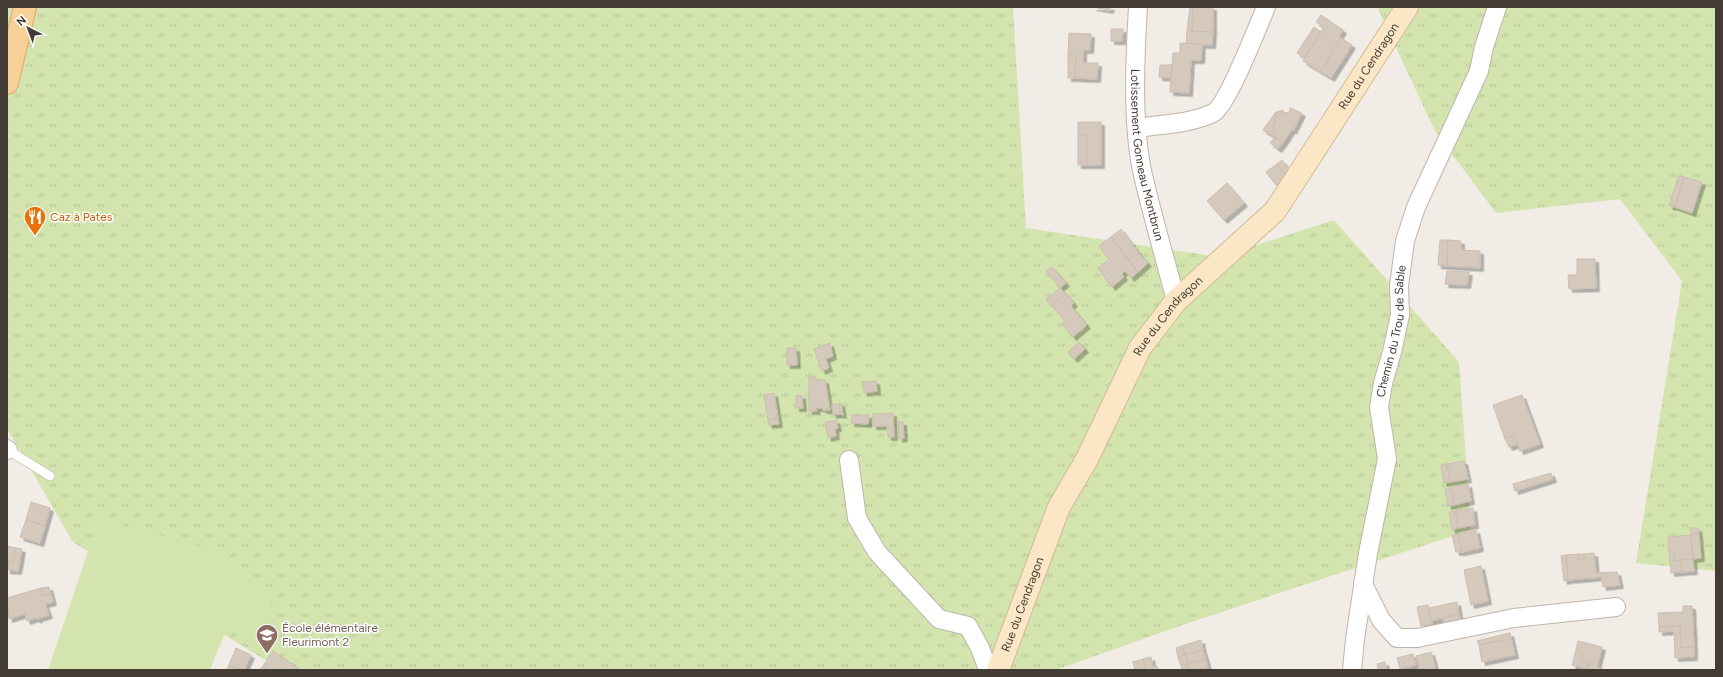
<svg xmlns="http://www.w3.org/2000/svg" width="1723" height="677" font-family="Figtree,sans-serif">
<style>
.grass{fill:url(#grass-tufts)}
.garden{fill:#d3e4af}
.building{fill:#d5c9be;stroke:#cdbdaf;filter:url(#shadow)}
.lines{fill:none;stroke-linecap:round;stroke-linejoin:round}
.lane-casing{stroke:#bfb5ab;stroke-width:10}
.street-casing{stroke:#bfb5ab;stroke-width:20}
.secondary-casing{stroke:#d2bb99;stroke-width:24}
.primary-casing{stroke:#dcaa68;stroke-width:24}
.lane{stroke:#fff;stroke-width:9}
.street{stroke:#fff;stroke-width:18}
.secondary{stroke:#fbe7c5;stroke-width:22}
.primary{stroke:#f8d097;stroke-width:22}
.labels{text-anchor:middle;stroke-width:3;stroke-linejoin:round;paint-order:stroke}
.street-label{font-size:12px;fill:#433c35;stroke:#fff}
.food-label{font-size:12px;fill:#c56008;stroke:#fff;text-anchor:start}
.education-label{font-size:12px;fill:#785e54;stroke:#fff;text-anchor:start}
</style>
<defs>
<pattern id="grass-tufts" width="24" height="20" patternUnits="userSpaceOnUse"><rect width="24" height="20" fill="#d3e4af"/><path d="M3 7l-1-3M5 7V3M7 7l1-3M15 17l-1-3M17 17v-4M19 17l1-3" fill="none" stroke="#b6c497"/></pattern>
<filter id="shadow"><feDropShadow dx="3.5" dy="3.5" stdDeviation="0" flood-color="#0004"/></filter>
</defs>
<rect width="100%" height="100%" fill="#f1ece5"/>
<!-- grass -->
<g class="grass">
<path d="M7,7H1013L1026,228L1220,257L1334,220L1459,362L1471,530L1185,624L1056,670H294L277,667L73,542L7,429Z"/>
<path d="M1377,7H1716V571L1636,563L1682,281L1620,199L1496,213L1435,131Z"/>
</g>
<!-- garden -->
<path class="garden" d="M99,519L220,551L278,613L252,640L226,630L210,670H48Z"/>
<!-- building -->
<g class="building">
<path d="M1093,7H1111L1110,10Z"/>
<path d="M1190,7H1193L1192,32L1187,31Z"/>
<path d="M1193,7H1213V32H1192Z"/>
<path d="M1321,15L1343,30L1339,37L1341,38L1321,72L1303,61L1324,27L1316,22Z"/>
<path d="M1314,27L1321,32L1304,58L1297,53Z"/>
<path d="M1111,29H1123L1122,41H1111Z"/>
<path d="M1187,31L1213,32L1212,45L1186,44Z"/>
<path d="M1069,33L1091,34L1090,50H1083V63H1098L1097,79L1075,78L1076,56H1068Z"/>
<path d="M1341,38L1352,45L1331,78L1321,72Z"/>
<path d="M1180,43L1202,44L1201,60H1191L1189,93L1170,92L1173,53H1180Z"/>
<path d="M1068,56H1076L1075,78H1068Z"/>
<path d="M1160,65H1172L1171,78L1159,77Z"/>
<path d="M1290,108L1302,113L1293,131L1292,129L1283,143L1275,138L1273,128L1275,122L1276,112L1283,110V113L1290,112Z"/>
<path d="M1276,112L1275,122L1273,128L1275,137L1263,130Z"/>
<path d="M1078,122H1101V165H1087V135H1078Z"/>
<rect x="1078" y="135" width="9" height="30"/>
<path d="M1275,137L1283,143L1278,149L1270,143Z"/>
<path d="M1282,160L1292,173L1287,177L1277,164Z"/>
<path d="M1277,164L1287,177L1276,185L1266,172Z"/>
<path d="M1679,175L1684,177L1675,207L1669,206Z"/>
<path d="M1684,177L1702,182L1692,213L1675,207Z"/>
<path d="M1227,183L1244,203L1224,220L1207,201Z"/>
<path d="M1121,229L1139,253L1129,260L1111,237Z"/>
<path d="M1111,237L1138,272L1131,278L1125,271L1122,274L1124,277L1112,287L1098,268L1109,259L1099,246Z"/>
<path d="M1440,240H1448L1447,266L1438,265Z"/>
<path d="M1448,240L1461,241V250L1480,251V268L1447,266Z"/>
<path d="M1139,253L1148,263L1138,272L1129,260Z"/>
<path d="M1577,259H1595L1596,288L1569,289L1568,275H1577Z"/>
<path d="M1052,267L1066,283L1060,288L1046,271Z"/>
<path d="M1447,271L1469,272L1467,285L1445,284Z"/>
<path d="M1060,288L1066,294L1052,306L1046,300Z"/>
<path d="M1066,294L1074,303L1071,306L1087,325L1073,337L1062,324L1065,321L1052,306Z"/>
<path d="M1079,342L1085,349L1074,359L1068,352Z"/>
<path d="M830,343L833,356L826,359L829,368L822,371L814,349Z"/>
<path d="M787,348H796L797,365H787Z"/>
<path d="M815,376L816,380H825L830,410H823L822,408H816L817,411H809V377Z"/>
<path d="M876,381L877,391L864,393L862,382Z"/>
<path d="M774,393L778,418L768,420L764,395Z"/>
<path d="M802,395L803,408H796V396Z"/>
<path d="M1522,395L1540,444L1520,451L1514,435L1505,439L1493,405Z"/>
<path d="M841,403L843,415L840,414L839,404Z"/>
<path d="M832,404H839L840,414L833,415Z"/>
<path d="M893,413L894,437H888L887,426H873V414Z"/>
<path d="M852,415H869L868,424L851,423Z"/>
<path d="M778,418L779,424L769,425L768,420Z"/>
<path d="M836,420L838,428L835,429L836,436L828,438L825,422Z"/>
<path d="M898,422H903L904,438L899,439Z"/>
<path d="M1514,435L1518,444L1509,447L1505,439Z"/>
<path d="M1464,461L1468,479L1450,482L1447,464Z"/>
<path d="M1447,464L1450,482L1444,483L1441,465Z"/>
<path d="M1551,473L1553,479L1515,491L1513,484Z"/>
<path d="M1468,484L1471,501L1454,505L1451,488Z"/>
<path d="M1451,488L1454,505L1448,506L1445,489Z"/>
<path d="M31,502L50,508L45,526L26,520Z"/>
<path d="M1473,508L1475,525L1458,528L1455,511Z"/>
<path d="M1455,511L1458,528L1452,530L1449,512Z"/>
<path d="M26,520L45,526L40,543L20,537Z"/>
<path d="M1690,528H1698L1699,534L1691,535Z"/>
<path d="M1476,530L1480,548L1462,552L1458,534Z"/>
<path d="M1458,534L1462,552H1456L1452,535Z"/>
<path d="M1699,534L1701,558L1693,559L1691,535Z"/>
<path d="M1691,535L1693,559L1675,561L1674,552H1669L1668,537Z"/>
<path d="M7,546L16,548L13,562L9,561L7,570Z"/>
<path d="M16,548L22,549L18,571L7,570L9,561L13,562Z"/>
<path d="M1669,552H1674L1675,561L1681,560L1682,572L1671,573Z"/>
<path d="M1594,553L1596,573L1617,572L1620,585L1603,587L1602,577L1568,580L1566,555L1578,554V560L1585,559L1584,554Z"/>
<path d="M1578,554H1584L1585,559L1578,560Z"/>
<path d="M1566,555L1568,580L1564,581L1561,556Z"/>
<path d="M1693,559L1694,571L1682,572L1681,560Z"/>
<path d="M1481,566L1488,601L1471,605L1464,570Z"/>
<path d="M49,587L51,594L43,596L41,588Z"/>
<path d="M41,588L43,596L51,594L53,602L45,604L49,615L39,618L38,620L36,618L27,621L25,614L9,619L7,598Z"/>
<path d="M1457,602L1459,614L1431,621L1429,608Z"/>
<path d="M1428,605L1432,624L1421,626L1417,607Z"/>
<path d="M1683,606H1692L1694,647L1681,648L1680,626L1659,627L1658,613L1683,612Z"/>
<path d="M1459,614L1461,623L1445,627L1443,618Z"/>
<path d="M1680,626L1681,648L1694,647V657L1675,658L1674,631L1659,632V627Z"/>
<path d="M1510,633L1515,655L1482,662L1479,645L1502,640L1501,635Z"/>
<path d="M1501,635L1502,640L1479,645L1477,641Z"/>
<path d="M1201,640L1203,650L1185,655L1182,646Z"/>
<path d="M1578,641L1602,647L1597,667L1605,670H1587L1589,661L1581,660L1583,652L1576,650Z"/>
<path d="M1182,646L1185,655L1178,657L1176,648Z"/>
<path d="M236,648L251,655L244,670L229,665Z"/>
<path d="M1203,650L1206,659L1188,664L1185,655Z"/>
<path d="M1576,650L1583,652L1581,660L1589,661L1587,669L1572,665Z"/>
<path d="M273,651L301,670H270L263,666Z"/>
<path d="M1431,652L1436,670H1420L1416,656Z"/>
<path d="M1413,654L1416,665L1400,669L1397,658Z"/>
<path d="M1185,655L1188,664L1181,666L1178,657Z"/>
<path d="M1151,657L1153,667L1157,666L1158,670H1141L1145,669L1143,659Z"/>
<path d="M1143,659L1145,669L1135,670L1133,662Z"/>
<path d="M1206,659L1208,668L1189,670L1188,664Z"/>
<path d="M1385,662L1387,670H1376L1378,669L1377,664Z"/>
<path d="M1188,664L1189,670H1182L1181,666Z"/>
<path d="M229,665L241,670H227Z"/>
<path d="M263,666L270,670H260Z"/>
</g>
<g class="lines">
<!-- lane casing -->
<g class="lane-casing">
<path id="lane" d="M8,450L50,476"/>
</g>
<!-- street casing -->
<g class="street-casing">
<g id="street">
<path id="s1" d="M1138,7C1135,57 1132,122 1142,171C1152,215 1165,258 1176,301"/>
<path d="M1138,128C1162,124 1190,124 1213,113C1227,106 1258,26 1266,7"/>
<path d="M7,449L8,450"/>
<path d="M849,460L857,518L877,552L939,619L968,626L980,648L988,670"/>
<path d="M1363,584L1381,620L1397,638H1417L1514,618L1616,607"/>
<path id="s2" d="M1352,670L1355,639L1368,553L1387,459L1379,407L1383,383L1392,352L1400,315L1399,286L1405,241L1416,207L1479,71L1484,47L1497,7"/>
</g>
</g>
<!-- secondary casing -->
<g class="secondary-casing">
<g id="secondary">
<path id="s3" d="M998,670L1059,507L1087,459L1140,348L1176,301L1275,211L1407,7"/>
</g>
</g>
<!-- primary casing -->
<g class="primary-casing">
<path id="primary" d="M7,83L25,7"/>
</g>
<!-- lane -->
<use href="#lane" class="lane"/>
<!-- street -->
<use href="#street" class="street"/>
<!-- secondary -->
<use href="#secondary" class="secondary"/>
<!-- primary -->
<use href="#primary" class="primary"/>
</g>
<!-- icons -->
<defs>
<g id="restaurant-pin" transform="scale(1.15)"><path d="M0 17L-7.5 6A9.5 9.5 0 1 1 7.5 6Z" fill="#e8710a" stroke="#fff"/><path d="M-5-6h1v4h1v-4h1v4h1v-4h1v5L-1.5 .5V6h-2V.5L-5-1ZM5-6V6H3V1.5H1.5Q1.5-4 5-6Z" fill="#fff"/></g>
<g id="school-pin" transform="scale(1.15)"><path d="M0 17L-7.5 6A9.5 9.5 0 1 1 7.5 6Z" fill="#8d6e63" stroke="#fff"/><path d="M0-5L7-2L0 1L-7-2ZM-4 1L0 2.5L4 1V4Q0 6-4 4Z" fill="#fff"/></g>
</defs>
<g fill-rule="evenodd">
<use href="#restaurant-pin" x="35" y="217"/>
<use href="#school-pin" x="267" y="635"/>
</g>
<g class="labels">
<!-- street labels -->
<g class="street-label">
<text dy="4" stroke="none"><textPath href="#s3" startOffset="718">Rue du Cendragon</textPath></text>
<text dy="4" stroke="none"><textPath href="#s1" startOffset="149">Lotissement Gonneau Montbrun</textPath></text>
<text dy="4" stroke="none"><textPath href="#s3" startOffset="395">Rue du Cendragon</textPath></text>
<text dy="4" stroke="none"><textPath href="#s2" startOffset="344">Chemin du Trou de Sable</textPath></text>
<text dy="4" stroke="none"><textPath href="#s3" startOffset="70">Rue du Cendragon</textPath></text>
</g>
<!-- food labels -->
<g class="food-label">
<text x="50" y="221">Caz à Pates</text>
</g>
<!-- education labels -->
<g class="education-label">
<text x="282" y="632">École élémentaire<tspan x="282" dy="14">Fleurimont 2</tspan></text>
</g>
</g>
<!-- border -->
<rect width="1723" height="677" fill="none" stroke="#433c35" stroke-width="16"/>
<!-- north arrow -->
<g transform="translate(28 28) rotate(318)" stroke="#ffffff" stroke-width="3" paint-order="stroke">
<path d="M0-3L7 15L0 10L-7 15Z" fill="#433c35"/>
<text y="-6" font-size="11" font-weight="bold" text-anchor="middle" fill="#433c35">N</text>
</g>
</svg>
